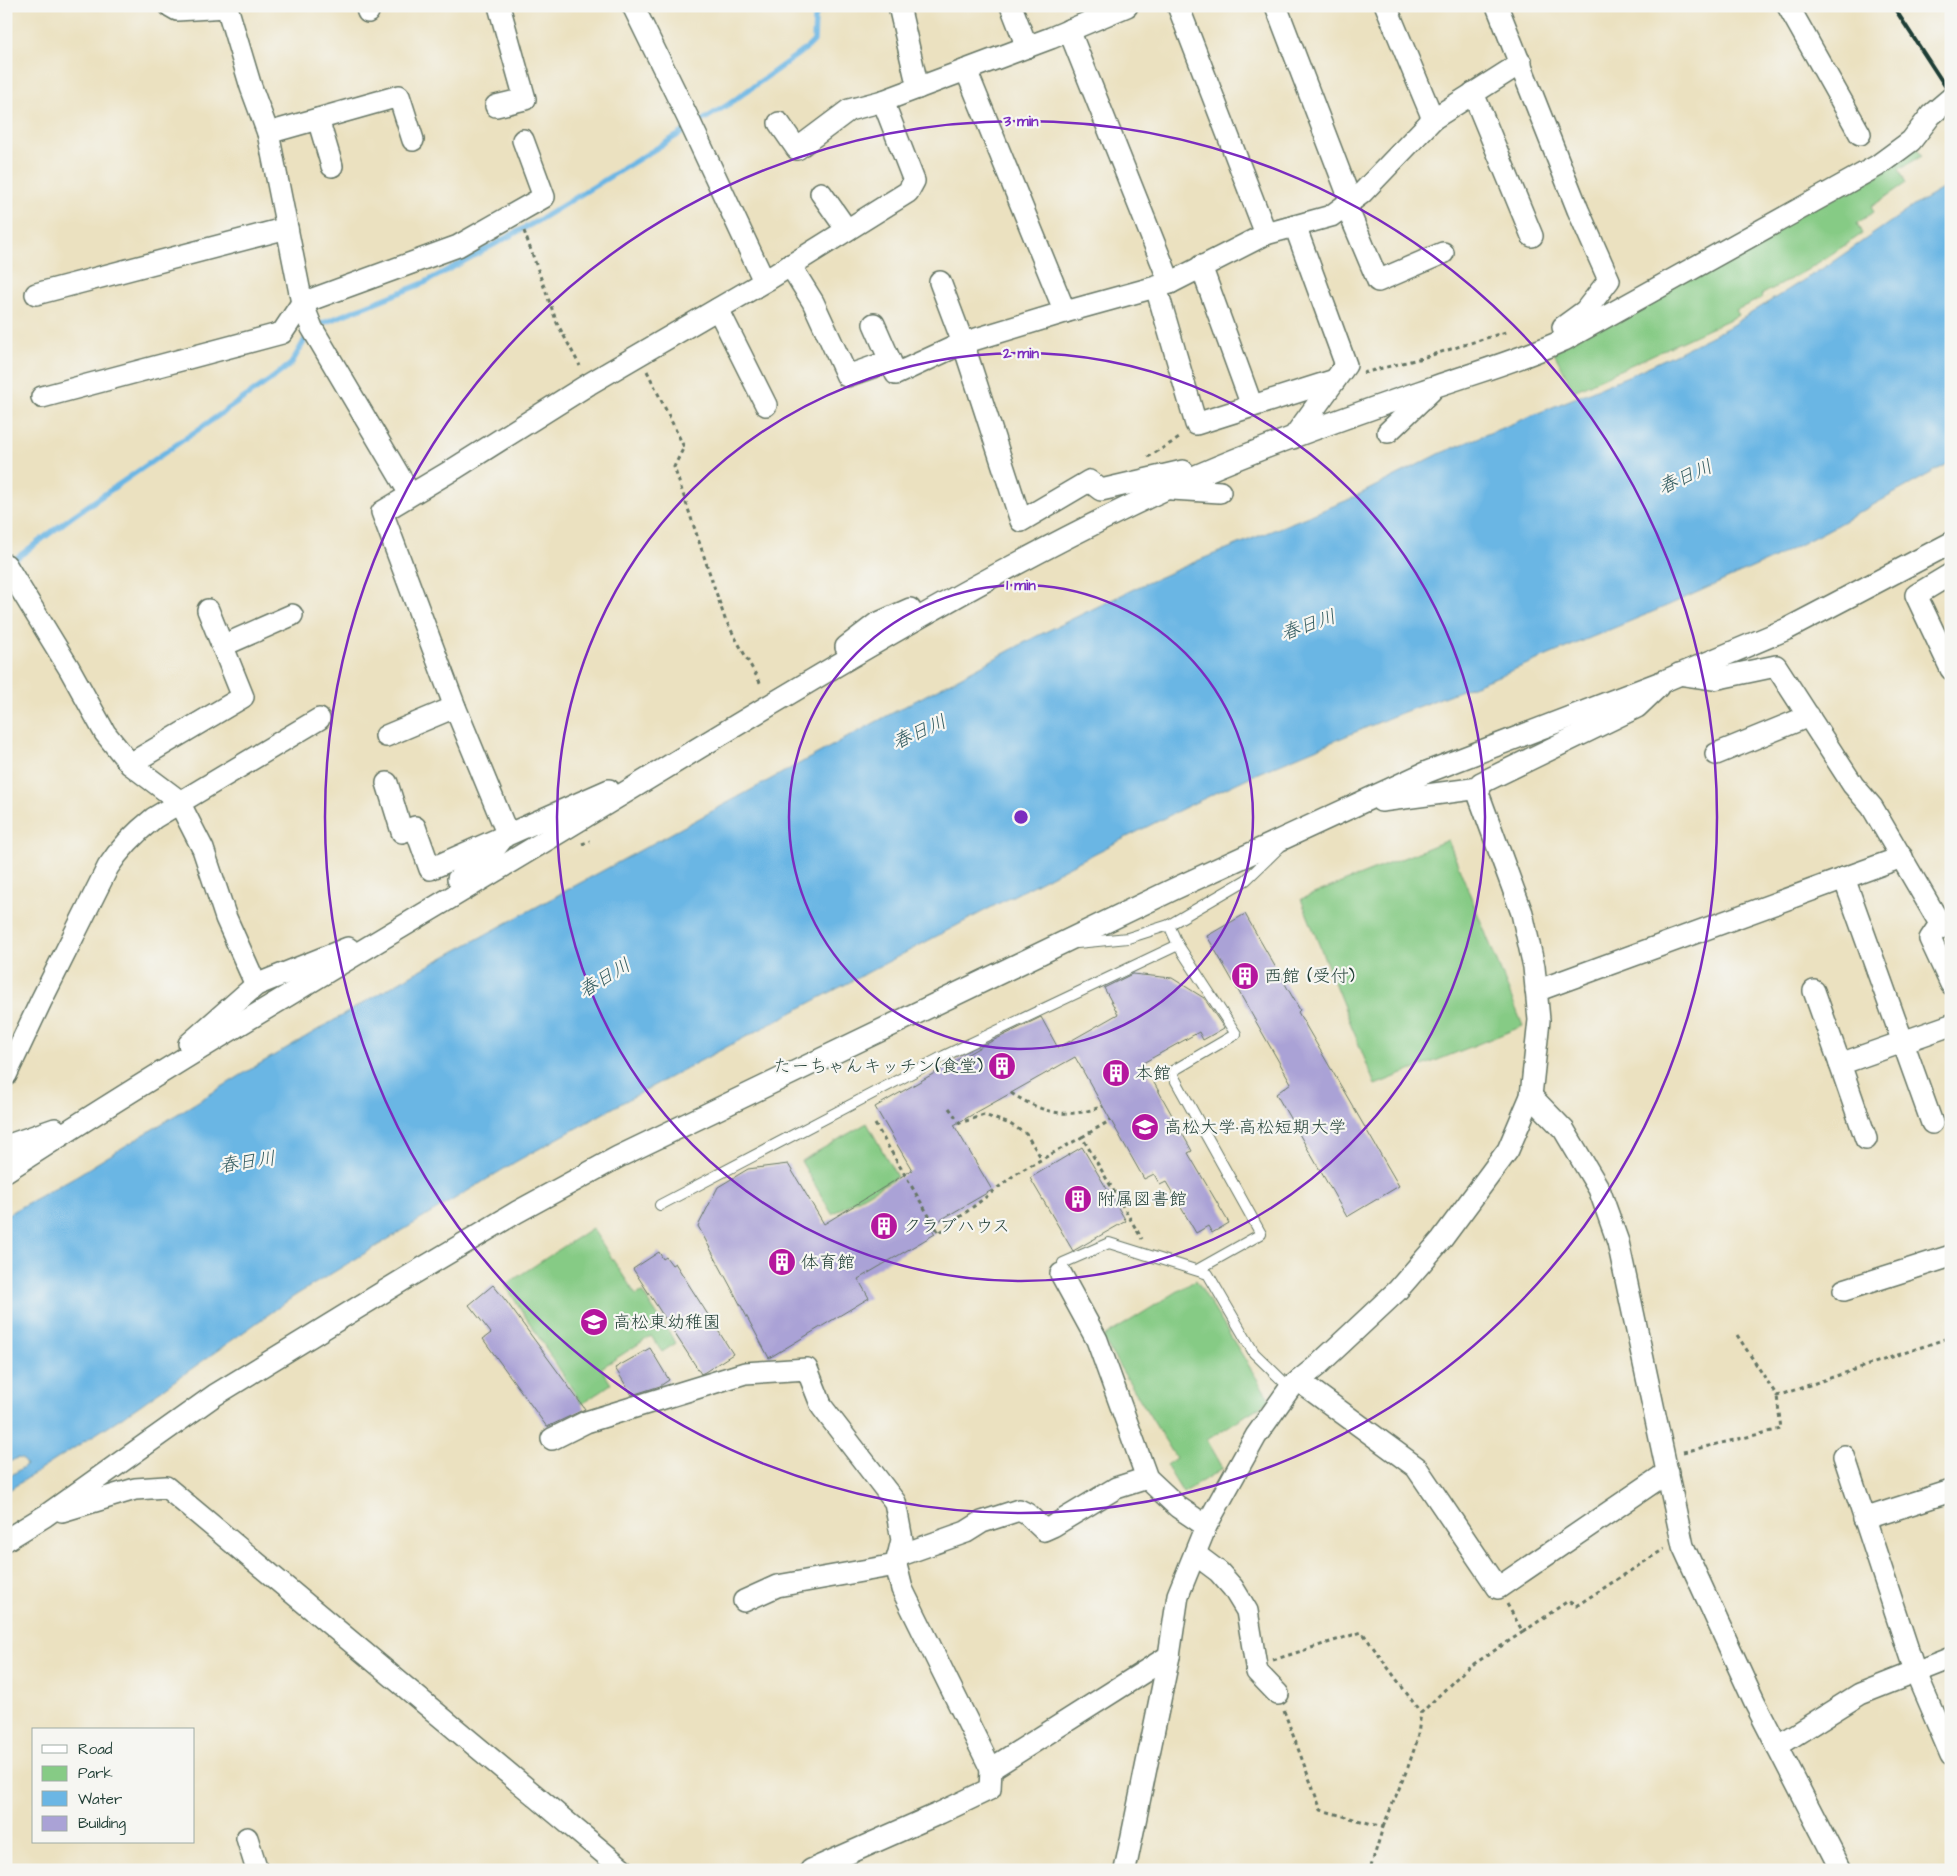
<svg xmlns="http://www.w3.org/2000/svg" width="1957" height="1876" font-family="'Architects Daughter','Klee One',sans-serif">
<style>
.green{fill:#86cb85;stroke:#52845c}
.water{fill:#6bb6e4;stroke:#457a8c}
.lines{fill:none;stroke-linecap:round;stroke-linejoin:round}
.stream{stroke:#6bb6e4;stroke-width:5.5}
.building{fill:#aaa2d6}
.lane-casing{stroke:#667665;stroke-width:12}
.street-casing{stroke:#667665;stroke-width:24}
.path{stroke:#667665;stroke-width:3;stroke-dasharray:4 4;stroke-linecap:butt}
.lane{stroke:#fff;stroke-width:10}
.street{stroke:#fff;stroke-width:21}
.rail{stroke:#1f3d34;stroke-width:4}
.ring{fill:none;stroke:#7b2cbf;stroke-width:2.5}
.labels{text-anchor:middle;stroke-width:4.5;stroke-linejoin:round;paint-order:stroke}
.poi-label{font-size:18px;fill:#1f3d34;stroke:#f6f6f2;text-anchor:start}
.water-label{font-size:19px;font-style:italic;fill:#325b60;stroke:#f6f6f2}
.centre{fill:#7b2cbf;stroke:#f6f6f2;stroke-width:2.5}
.ring-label{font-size:15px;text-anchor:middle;font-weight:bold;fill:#7b2cbf;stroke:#f6f6f2;stroke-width:4.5;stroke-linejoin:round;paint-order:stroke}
</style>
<rect width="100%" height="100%" fill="#f6f6f2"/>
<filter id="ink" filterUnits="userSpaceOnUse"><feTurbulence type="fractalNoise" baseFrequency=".02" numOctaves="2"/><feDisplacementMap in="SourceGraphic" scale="10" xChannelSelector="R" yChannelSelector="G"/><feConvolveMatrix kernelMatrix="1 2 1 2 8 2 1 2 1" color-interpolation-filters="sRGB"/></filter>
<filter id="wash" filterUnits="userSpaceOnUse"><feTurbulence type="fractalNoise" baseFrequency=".0096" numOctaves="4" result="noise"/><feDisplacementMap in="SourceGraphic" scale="20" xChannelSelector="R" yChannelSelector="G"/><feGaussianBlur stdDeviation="1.12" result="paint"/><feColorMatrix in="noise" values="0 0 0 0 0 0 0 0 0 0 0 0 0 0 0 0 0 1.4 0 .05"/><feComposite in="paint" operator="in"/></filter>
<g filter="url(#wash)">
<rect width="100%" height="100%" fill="#ebe1c0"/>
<!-- green -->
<g class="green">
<path d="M1917,147L1922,156L1899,169L1906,183L1871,207L1874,212L1857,223L1862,234L1807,270L1761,295L1762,298L1736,310L1739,315L1574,391L1553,351Z"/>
<path d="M1448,840L1523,1026L1375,1085L1301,899Z"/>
<path d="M867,1123L897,1177L832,1214L801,1161Z"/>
<path d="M592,1228L636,1295L642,1292L676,1343L662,1352L651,1336L601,1368L611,1384L582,1404L505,1285Z"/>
<path d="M1196,1280L1270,1400L1207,1440L1223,1468L1183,1493L1166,1465L1176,1458L1102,1338Z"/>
</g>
<!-- water -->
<path class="water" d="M1951,184V462L1826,531L1772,559L1662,608L1501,675L1396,715L1258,773L1184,808L1062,870L649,1088L517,1161L339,1269L296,1295L136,1408L6,1492V1479L26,1465L22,1459L17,1458L6,1464V1215L76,1176L256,1066L413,974L896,711L1037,636L1140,586L1197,561L1348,500L1441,453L1628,376L1675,354L1729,327L1786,291L1828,265L1915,205Z"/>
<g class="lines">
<!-- stream -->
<g class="stream">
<path d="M323,323L424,283L539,220L729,104L808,47L814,41L815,18L819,6"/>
<path d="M10,563L73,516L270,380L291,364L309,333"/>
</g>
</g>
<g id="blocks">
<!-- building -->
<g class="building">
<path d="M1245,914L1300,1010L1298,1012L1399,1186L1347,1217L1276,1094L1291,1083L1207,936Z"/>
<path d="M1132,974L1172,978L1204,998L1224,1028L1203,1040L1199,1032L1143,1063L1192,1151L1188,1153L1229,1223L1212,1233L1208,1226L1196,1233L1166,1182L1160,1185L1154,1174L1144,1179L1075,1057L954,1125L992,1190L930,1226L935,1234L858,1279L869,1298L769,1358L698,1226L718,1187L748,1169L788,1164L824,1224L912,1170L875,1107L982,1046L1041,1017L1058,1048L1118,1014L1104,988Z"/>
<path d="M1082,1147L1126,1221L1073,1251L1030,1178Z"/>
<path d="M659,1252L663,1259L666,1257L672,1265L675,1263L733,1354L705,1372L701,1374L633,1269Z"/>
<path d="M493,1285L506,1301L585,1409L547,1427L483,1339L491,1333L469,1305Z"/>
<path d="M650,1348L669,1380L660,1386L632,1395L615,1368Z"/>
</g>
</g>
</g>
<g filter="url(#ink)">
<use href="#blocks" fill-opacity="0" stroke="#667665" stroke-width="1"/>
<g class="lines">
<!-- lane casing -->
<g class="lane-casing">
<g id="lane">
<path d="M1169,925L1178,945L1236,1034L1171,1072L1261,1234L1197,1270"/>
<path d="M1077,943L1128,938L1169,925L1246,880L1280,847"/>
<path d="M660,1205L944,1056L1178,945"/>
<path d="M1063,1263L1109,1243L1208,1274L1254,1353L1290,1388"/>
</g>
</g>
<!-- street casing -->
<g class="street-casing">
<g id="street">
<path d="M170,6L177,10L227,7L251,87L268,133L302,303L312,328L410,494"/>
<path d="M366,6L368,12"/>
<path d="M633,6L687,116L764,281"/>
<path d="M899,6L918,88"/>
<path d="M1011,6L1027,47"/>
<path d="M1178,6L1266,234"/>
<path d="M1276,6L1351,202"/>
<path d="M1386,6L1433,119"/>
<path d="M1497,6L1578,210L1609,280L1585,311L1563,327"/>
<path d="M1788,6L1860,134"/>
<path d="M1069,30L1170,283L1266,234L1331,216L1362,193L1433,119L1521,63"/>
<path d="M966,70L1065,312L1170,283"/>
<path d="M1473,93L1532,236"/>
<path d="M496,106L525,99L499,6"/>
<path d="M318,119L332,166"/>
<path d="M779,123L797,149L849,110L883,101L1051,38L1127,6"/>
<path d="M268,133L399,96L413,140"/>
<path d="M821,193L847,230"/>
<path d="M1346,205L1378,281L1443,253"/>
<path d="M790,265L813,302L847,376L890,361"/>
<path d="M1201,266L1252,406"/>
<path d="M940,282L963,343L1021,521L1089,481L1101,490L1183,471"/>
<path d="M1156,287L1196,424L1335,380"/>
<path d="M36,294L287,228"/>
<path d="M718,309L766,405"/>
<path d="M874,324L896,374L963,343L1065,312"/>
<path d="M42,397L282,333L302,303L458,246L544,197L523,140"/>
<path d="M1388,432L1431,391"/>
<path d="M1293,438L1346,365L1295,226"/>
<path d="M1172,489L1220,492"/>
<path d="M6,565L69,668L105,733L130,764L174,797L180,804L203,849L226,918L256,985L348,948"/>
<path d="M1951,574L1916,595L1951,669"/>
<path d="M222,646L292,615"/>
<path d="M846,647L876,624L910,609"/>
<path d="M1679,674L1714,679L1776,666L1853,785L1872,807L1942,927"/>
<path d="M386,736L455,707"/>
<path d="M1716,754L1809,716"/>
<path d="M130,764L243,697L208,610"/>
<path d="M387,783L402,832L415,827L430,869L609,790"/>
<path d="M1381,801L1480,788"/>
<path d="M1844,878L1932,1123"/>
<path d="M458,879L488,857L507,833L455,707L382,512L454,469L589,384L767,280L908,192L914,181L883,101"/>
<path d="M1951,923L1936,930L1930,939L1951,984"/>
<path d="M1536,991L1902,857"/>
<path d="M1814,991L1840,1064"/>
<path d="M189,1044L256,985"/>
<path d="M6,1075L41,1001L108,867C121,847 135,833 154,818L319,719"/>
<path d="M1531,1096L1564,1130L1599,1189L1618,1242L1683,1546L1754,1701L1841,1870"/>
<path d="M1866,1139L1840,1064L1951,1025"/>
<path d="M6,1146L55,1129"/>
<path d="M6,1171C195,1048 390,935 583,818C764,709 942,597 1132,505C1225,460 1324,425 1422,391C1470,374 1518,361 1564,340L1877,166L1911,141L1931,115L1951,98"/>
<path d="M1061,1274L1097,1340L1147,1478L1178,1507L1206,1526"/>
<path d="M1844,1290L1951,1256"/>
<path d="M1299,1381L1416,1467L1498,1588L1668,1472"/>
<path d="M552,1439L586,1422L745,1373L807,1369L822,1407L895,1502L902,1540L896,1565L902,1589L991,1769L1169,1656"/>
<path d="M1844,1456L1915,1671L1951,1755"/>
<path d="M62,1511L135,1489L166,1487L624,1870"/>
<path d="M1864,1519L1951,1491"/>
<path d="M6,1540L45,1516L215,1395L411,1275L517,1212L618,1157L1172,890L1427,772L1664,681L1787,629L1951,543"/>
<path d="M1195,1554L1219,1572L1233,1588L1247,1611L1257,1672L1278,1694"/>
<path d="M898,1556L966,1532L982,1522L1019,1510L1027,1514L1044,1530L1053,1526L1116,1488L1147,1478"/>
<path d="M744,1601L777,1586L896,1565"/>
<path d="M1777,1746L1860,1694L1951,1658"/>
<path d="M247,1838L257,1870"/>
<path d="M811,1870L940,1813L990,1789L991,1769"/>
<path d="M1125,1870L1169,1656L1178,1595L1206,1526L1256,1436L1290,1388L1317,1366L1397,1291L1442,1239L1508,1150L1531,1096L1539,1020L1534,967L1522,913L1478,793L1481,783L1637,707L1658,687"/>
</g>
</g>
<!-- path -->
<g class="path">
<path d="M524,231L557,323L580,366"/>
<path d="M647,371L684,447L674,467L725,619L762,686"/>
<path d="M1363,373L1422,358L1509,331"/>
<path d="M1148,457L1181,437"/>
<path d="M582,844L590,841"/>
<path d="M1153,1082L1159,1079"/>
<path d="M1011,1093C1043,1113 1066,1120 1103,1106"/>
<path d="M949,1108L960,1123L984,1115L1010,1124L1026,1134L1042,1159"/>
<path d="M875,1124L939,1233L1017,1173L1082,1137L1142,1239"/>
<path d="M1082,1137L1111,1120"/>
<path d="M1737,1335L1777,1396L1951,1337"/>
<path d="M1683,1452L1781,1429L1777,1396"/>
<path d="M1523,1632L1568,1601L1576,1606L1664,1549"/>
<path d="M1273,1660L1362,1632L1421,1713"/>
<path d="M1284,1711L1321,1810L1383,1827L1370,1870"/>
<path d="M1383,1827L1408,1767L1417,1741L1421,1713L1466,1669L1523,1632L1507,1604"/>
</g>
<!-- lane -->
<use href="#lane" class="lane"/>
<!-- street -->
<use href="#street" class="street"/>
<!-- rail -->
<path class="rail" d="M1893,6L1951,95"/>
</g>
</g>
<!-- distance rings -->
<g class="ring">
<circle cx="1021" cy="817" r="232"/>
<circle cx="1021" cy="817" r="464"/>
<circle cx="1021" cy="817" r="696"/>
</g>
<!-- icons -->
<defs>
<g id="building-disc" transform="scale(1.4375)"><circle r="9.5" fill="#b5179e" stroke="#f6f6f2"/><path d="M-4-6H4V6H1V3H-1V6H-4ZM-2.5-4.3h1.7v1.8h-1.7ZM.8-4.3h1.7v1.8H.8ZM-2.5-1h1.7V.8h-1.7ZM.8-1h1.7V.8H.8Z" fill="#fff"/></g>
<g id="university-disc" transform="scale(1.4375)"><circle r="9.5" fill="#b5179e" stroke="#f6f6f2"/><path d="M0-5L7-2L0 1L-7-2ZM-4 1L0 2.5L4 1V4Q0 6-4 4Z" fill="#fff"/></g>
<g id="school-disc" transform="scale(1.4375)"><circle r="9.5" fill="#b5179e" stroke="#f6f6f2"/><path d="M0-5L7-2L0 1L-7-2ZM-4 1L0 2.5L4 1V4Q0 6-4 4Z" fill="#fff"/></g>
</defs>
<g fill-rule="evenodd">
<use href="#building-disc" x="1245" y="976"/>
<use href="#building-disc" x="1002" y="1066"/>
<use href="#building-disc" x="1116" y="1073"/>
<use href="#university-disc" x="1145" y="1127"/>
<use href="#building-disc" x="1078" y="1199"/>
<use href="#building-disc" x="884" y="1226"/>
<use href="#building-disc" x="782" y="1262"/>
<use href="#school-disc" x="594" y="1322"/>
</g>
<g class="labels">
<!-- poi labels -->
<g class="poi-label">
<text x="1264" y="982">西館 (受付)</text>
<text x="983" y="1072" text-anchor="end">たーちゃんキッチン(食堂)</text>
<text x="1135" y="1079">本館</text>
<text x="1164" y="1133">高松大学·高松短期大学</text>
<text x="1097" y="1205">附属図書館</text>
<text x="903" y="1232">クラブハウス</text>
<text x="801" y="1268">体育館</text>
<text x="613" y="1328">高松東幼稚園</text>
</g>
<!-- water labels -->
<g class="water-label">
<text transform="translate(1685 476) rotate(-24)" y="7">春日川</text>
<text transform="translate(1308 624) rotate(-19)" y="7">春日川</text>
<text transform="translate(919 731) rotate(-24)" y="7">春日川</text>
<text transform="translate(604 977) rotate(-31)" y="7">春日川</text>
<text transform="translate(247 1161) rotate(-8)" y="7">春日川</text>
</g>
</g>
<circle cx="1021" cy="817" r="8" class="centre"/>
<g class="ring-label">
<text x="1021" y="126">3 min</text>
<text x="1021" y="358">2 min</text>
<text x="1021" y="590">1 min</text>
</g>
<!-- margin -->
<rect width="1957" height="1876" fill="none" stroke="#f6f6f2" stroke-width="25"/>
<!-- legend -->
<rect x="32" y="1728" width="162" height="115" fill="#f6f6f2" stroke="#a0aca6"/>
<rect x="42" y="1745" width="25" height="8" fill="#ffffff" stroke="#a0aca6"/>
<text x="78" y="1754" font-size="15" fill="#1f3d34">Road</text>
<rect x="42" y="1766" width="25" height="15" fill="#86cb85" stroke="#a0aca6"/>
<text x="78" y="1778" font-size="15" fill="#1f3d34">Park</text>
<rect x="42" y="1791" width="25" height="15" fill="#6bb6e4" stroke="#a0aca6"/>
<text x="78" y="1804" font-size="15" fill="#1f3d34">Water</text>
<rect x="42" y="1816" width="25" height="15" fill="#aaa2d6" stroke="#a0aca6"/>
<text x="78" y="1828" font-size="15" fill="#1f3d34">Building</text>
</svg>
